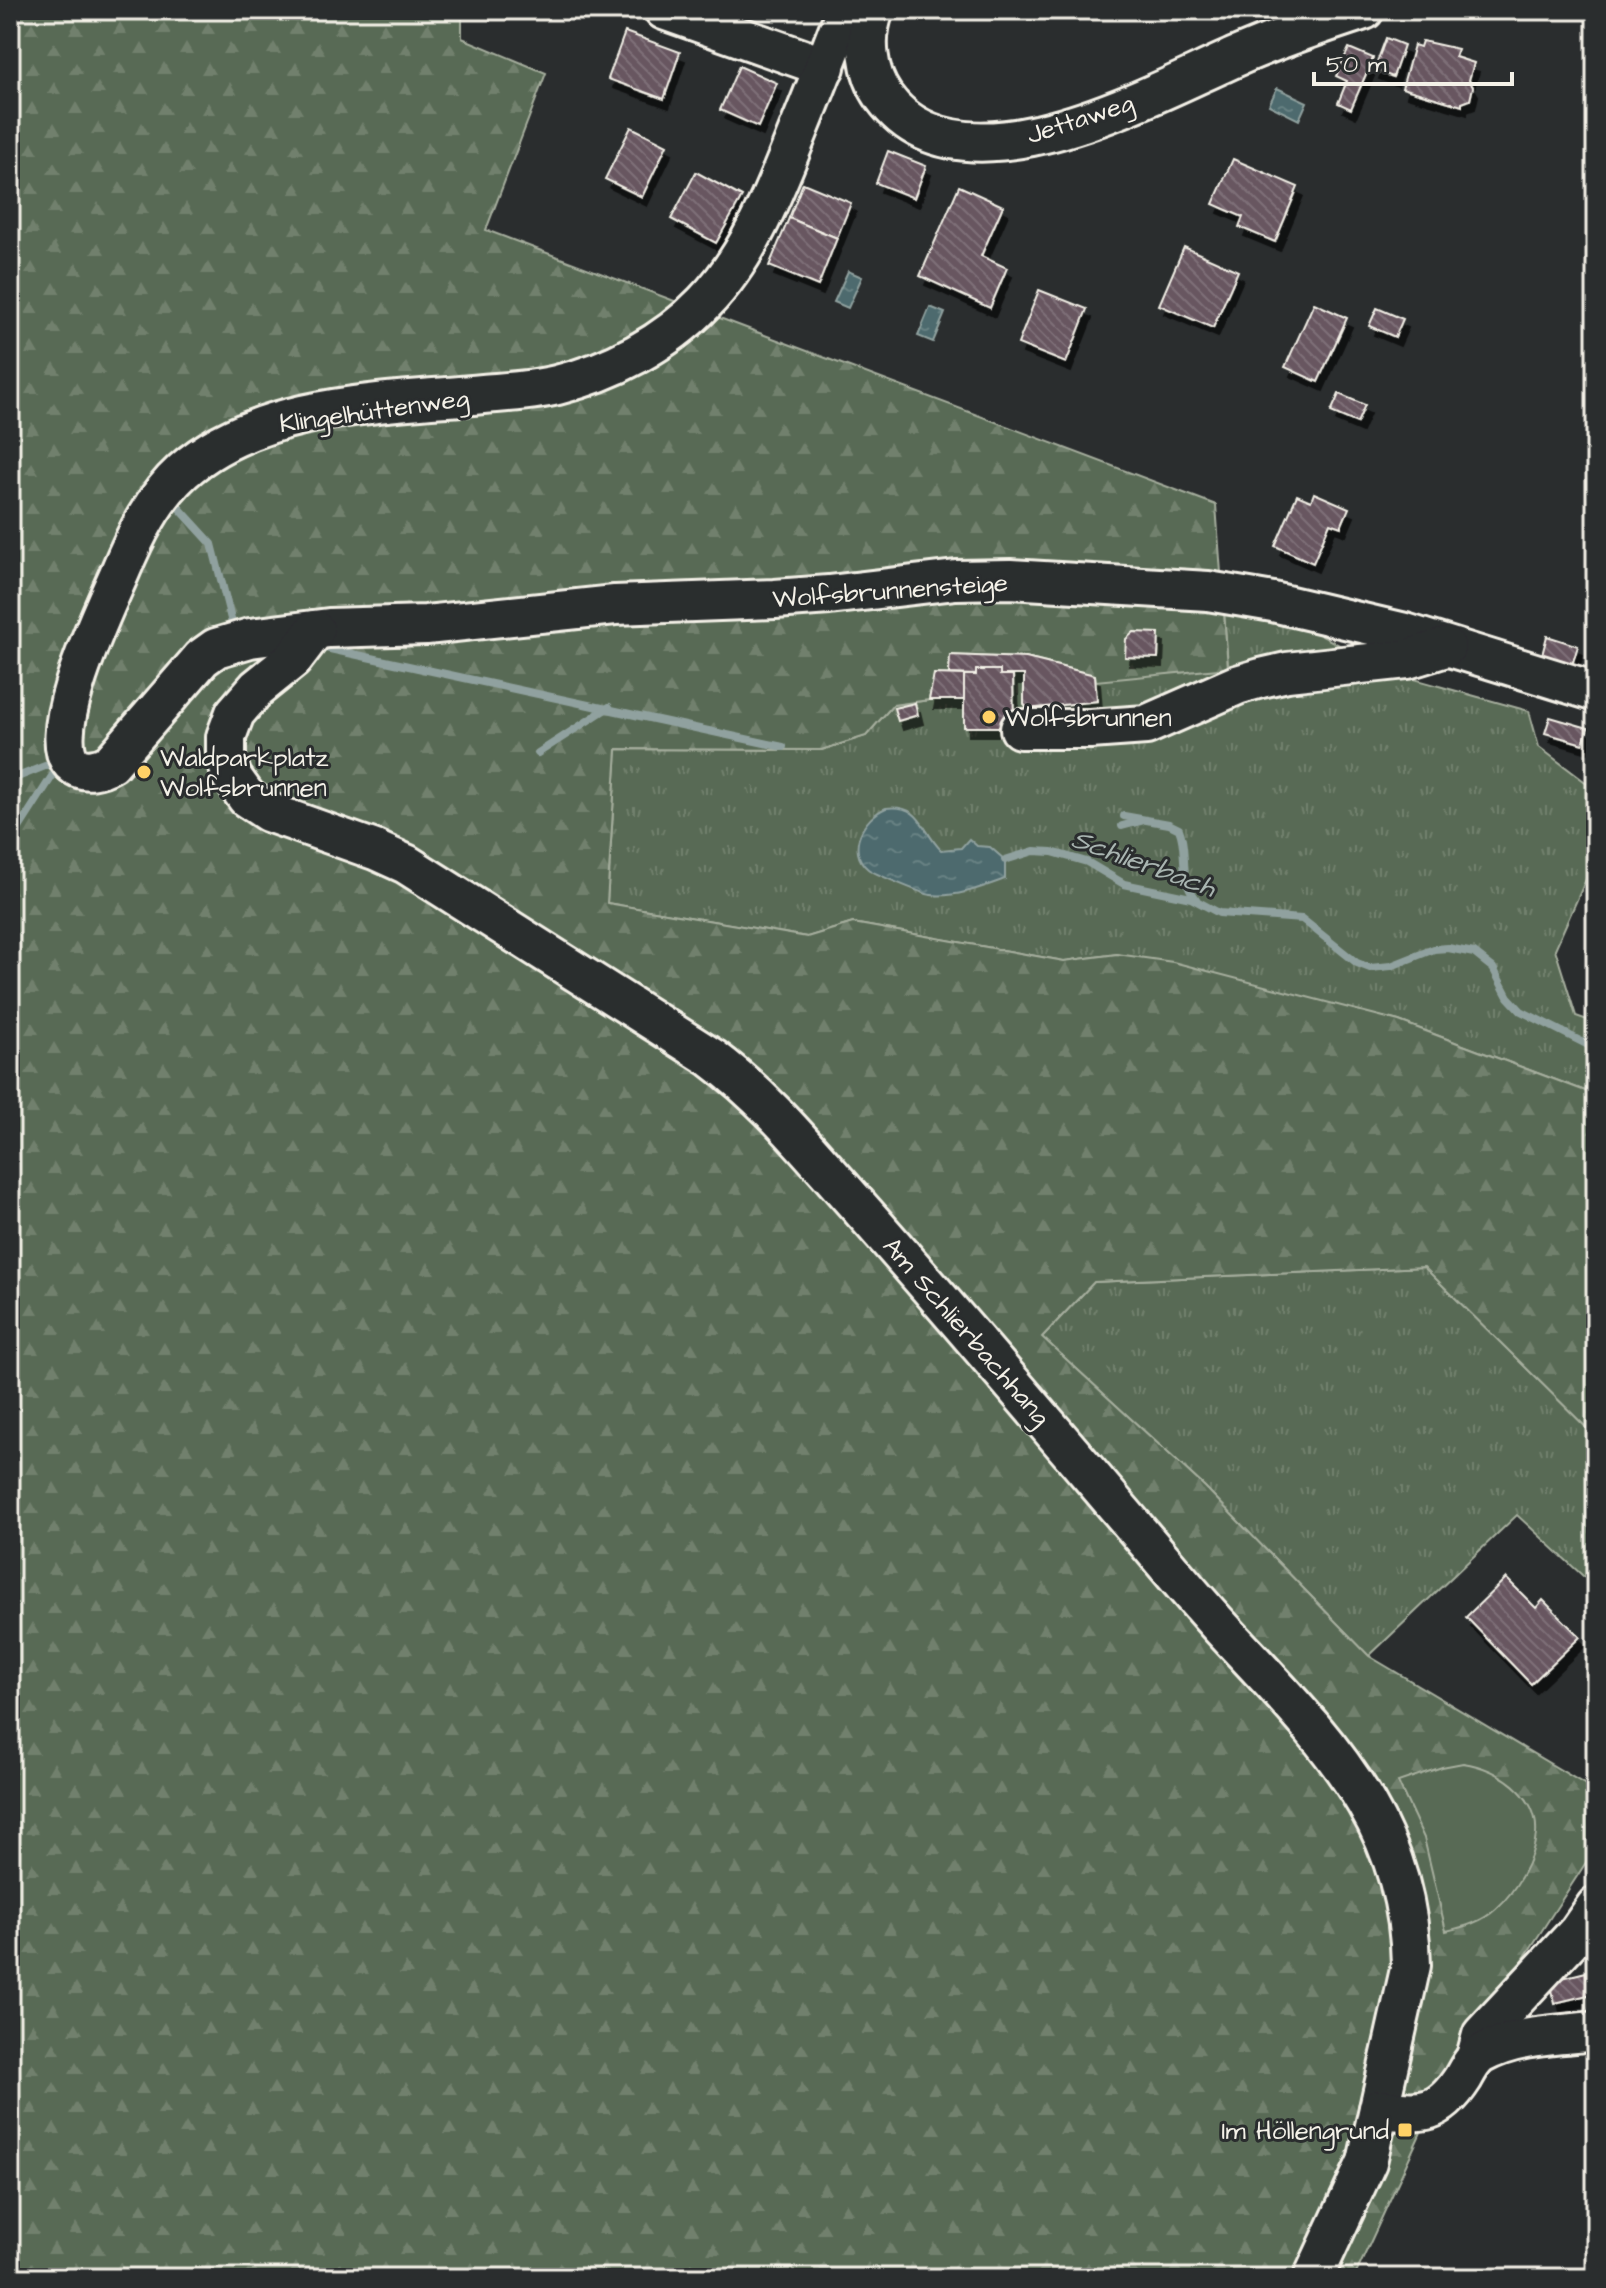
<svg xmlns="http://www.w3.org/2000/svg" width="1606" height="2288" font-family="'Architects Daughter',sans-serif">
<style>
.grass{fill:url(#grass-tufts);stroke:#a6ae9e;stroke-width:2}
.forest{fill:url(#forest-firs);stroke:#a6ae9e;stroke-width:2}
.green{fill:#586a54;stroke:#a6ae9e;stroke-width:2}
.water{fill:url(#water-ripples);stroke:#90a19f;stroke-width:2}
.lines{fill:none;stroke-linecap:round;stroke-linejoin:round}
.stream{stroke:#90a19f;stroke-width:8}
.building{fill:url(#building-back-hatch);stroke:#f4f1e8;stroke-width:2;filter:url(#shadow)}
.minor-casing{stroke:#f4f1e8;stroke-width:44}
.minor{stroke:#2a2d2e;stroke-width:38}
.poi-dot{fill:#ffd166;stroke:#2a2d2e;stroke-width:3}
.labels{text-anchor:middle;stroke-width:6;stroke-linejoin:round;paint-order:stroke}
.street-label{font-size:26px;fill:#f4f1e8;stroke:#2a2d2e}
.poi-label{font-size:26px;fill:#f4f1e8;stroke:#2a2d2e;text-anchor:start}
.water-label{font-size:28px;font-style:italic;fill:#a9b5b1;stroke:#2a2d2e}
</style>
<defs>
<pattern id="grass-tufts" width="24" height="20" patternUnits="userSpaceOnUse" patternTransform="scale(2)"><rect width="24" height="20" fill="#586a54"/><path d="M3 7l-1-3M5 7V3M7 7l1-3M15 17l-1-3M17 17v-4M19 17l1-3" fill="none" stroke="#71806d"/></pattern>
<pattern id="forest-firs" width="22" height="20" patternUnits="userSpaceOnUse" patternTransform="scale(2)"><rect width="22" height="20" fill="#586a54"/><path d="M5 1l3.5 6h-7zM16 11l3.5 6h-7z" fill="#71806d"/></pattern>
<pattern id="water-ripples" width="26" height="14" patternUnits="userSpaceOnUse" patternTransform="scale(2)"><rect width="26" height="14" fill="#4d6b6e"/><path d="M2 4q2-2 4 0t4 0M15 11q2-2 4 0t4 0" fill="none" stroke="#678183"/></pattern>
<pattern id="building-back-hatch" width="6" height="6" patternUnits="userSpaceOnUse" patternTransform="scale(2)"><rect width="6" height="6" fill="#685761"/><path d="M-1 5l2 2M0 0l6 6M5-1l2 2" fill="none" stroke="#7e7078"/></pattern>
<filter id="shadow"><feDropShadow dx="5" dy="9" stdDeviation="0" flood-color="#0009"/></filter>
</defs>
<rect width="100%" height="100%" fill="#2a2d2e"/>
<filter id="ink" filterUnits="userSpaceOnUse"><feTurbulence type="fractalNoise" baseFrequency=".0125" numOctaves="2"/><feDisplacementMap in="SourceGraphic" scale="16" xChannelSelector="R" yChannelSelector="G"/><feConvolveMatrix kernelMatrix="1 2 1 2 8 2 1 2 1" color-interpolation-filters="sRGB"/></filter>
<g filter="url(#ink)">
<!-- grass -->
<g class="grass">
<path d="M1222,583L1392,673L1529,711L1539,747L1596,790V857L1555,949L1576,1016L1596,1023V1095L1399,1021L1117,954L1064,961L853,923L807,937L607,903L617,749L822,750L866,736L893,705L929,700L934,674L950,655L1026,658L1095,675L1096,680L1228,667Z"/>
<path d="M1424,1267L1596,1437V1588L1517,1515L1369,1656L1205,1487L1042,1337L1094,1282Z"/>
</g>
<!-- forest -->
<path class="forest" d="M10,10H462V38L546,73L486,230L1216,505L1228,668L1096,681L1095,675L1026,658L950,655L949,674L934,675L929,700L893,705L866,736L821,750L617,749L607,903L807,937L853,923L1064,961L1117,954L1173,962L1399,1021L1596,1095V1437L1424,1267L1094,1282L1042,1337L1205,1487L1369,1656L1596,1791V1847L1445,2080L1354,2278H10Z"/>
<!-- green -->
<path class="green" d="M1463,1763C1497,1768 1539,1794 1536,1834C1534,1860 1515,1892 1496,1909C1482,1922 1464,1927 1446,1931L1424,1838L1398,1782L1442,1767Z"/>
<!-- water -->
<g class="water">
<path d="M1277,88L1307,102L1299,120L1269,105Z"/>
<path d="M848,271L862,277L848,308L834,302Z"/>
<path d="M930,307L945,313L933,342L918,336Z"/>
<path d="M886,808C922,804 921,830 941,850L961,848L969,839L977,846L990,847L1005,860V879C983,887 955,898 931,895C923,894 873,873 868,869C845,850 864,817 886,808Z"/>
</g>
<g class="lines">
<!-- stream -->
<g class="stream">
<path d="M170,498L212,544L234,631"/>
<path d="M316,646L783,747"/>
<path d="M538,753L609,707"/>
<path d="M10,780L55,762"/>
<path d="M1124,816L1169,824L1179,829C1189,853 1177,874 1196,899"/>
<path d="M1122,826L1141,821"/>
<path d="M10,842L58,767"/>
<path d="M1005,860L1034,851L1052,852L1087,862L1124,884L1191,898L1219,913L1302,919L1357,963L1370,968L1391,966L1434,949L1448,948L1474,953L1493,968L1508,997L1521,1011L1596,1049"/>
</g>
</g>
<!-- building -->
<g class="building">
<path d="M625,32L680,52L664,99L608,79Z"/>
<path d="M1386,38L1404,45L1393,77L1374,70Z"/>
<path d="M1422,41L1458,49L1455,57L1474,63L1469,80L1473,87L1470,100L1462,103V106L1402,88L1414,45L1420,47Z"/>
<path d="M1349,48L1373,58L1351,109L1338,103L1347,81L1336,76Z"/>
<path d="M739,66L777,83L758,127L720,110Z"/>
<path d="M631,127L667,145L642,197L605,179Z"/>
<path d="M888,151L926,166L914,198L876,183Z"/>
<path d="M1233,159L1298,187L1275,242L1239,227L1243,217L1213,204Z"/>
<path d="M696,172L742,197L716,243L671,219Z"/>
<path d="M803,183L851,203L837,238L789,218Z"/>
<path d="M959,186L1003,206L981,256L1007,268L990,308L920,276Z"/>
<path d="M789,218L837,238L818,286L769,266Z"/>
<path d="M1184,247L1238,271L1213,328L1159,305Z"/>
<path d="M1039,290L1087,309L1066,363L1018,344Z"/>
<path d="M1314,303L1347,318L1318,382L1285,367Z"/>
<path d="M1377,308L1403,319L1395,337L1369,326Z"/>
<path d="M1339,394L1365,405L1357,423L1331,412Z"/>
<path d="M1314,493L1349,508L1341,527L1330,523L1313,563L1275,546L1297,495L1311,501Z"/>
<path d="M1134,632L1159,633L1158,658L1125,657L1126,639Z"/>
<path d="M1547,636L1578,646L1572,665L1542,655Z"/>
<path d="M950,655L1026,658L1095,675L1097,701L1028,709L1024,704V675H1000V670H976V675L949,674Z"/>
<path d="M976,670H1000V675H1013L1014,727H964V675H976Z"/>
<path d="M934,674L964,675V700H929Z"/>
<path d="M915,703L918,715L898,721L894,708Z"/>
<path d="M1550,717L1588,728L1583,744L1545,733Z"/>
<path d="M1506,1578L1536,1608L1543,1600L1580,1637L1531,1684L1466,1617Z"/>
<path d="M1586,1972L1592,1994L1555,2003L1550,1981Z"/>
</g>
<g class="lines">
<!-- minor casing -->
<g class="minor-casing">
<g id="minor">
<path d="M664,10L825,67"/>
<path d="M846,10C831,49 816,88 800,127C775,189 751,255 704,303C666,343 611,372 557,385C533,391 507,392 483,394C387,403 258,403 183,471C153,498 135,536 120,572C106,605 39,741 75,766C86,773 101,769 111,763L202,658L216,648L250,638L329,628L426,625L615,605L775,599L829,595L956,580L1010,579L1208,591L1273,602L1405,633L1596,692"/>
<path d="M874,10C863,38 867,73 884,97C960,202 1150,94 1238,56C1279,38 1321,24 1364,10"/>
<path d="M315,630L293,659L257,688L235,713L226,737V758L232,777L247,798L268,812L375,850L406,864L712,1058C771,1102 811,1154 860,1208C954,1314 1045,1422 1137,1530C1167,1565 1196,1601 1228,1635C1277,1688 1330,1741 1366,1803C1396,1854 1410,1906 1411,1965L1367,2162L1313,2278"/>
<path d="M1020,729H1090L1146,725L1237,685L1261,678L1287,672L1407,659L1446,647"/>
<path d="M1476,2057L1482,2035L1578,1932L1596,1906"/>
<path d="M1379,2109C1421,2113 1438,2117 1463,2078C1468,2069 1473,2059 1481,2054C1515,2035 1559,2035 1596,2031"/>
</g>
</g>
<!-- minor -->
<use href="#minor" class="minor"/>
</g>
</g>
<!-- markers -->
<g class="poi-dot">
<circle cx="989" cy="717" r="8"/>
<circle cx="144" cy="772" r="8"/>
<rect x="1397" y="2122" width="16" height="16" rx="4"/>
</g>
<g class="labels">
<!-- street labels -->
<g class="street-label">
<text transform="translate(1080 118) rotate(-18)" y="9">Jettaweg</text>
<text transform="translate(374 410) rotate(-8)" y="9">Klingelhüttenweg</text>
<text transform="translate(890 590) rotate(-4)" y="9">Wolfsbrunnensteige</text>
<text transform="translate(967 1331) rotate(49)" y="9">Am Schlierbachhang</text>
</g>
<!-- poi labels -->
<g class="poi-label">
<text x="1005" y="726">Wolfsbrunnen</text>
<text x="160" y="766">Waldparkplatz<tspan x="160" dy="30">Wolfsbrunnen</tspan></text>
<text x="1389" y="2139" text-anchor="end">Im Höllengrund</text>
</g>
<!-- water labels -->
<g class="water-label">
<text transform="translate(1144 862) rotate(20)" y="10">Schlierbach</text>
</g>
</g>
<!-- margin -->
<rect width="1606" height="2288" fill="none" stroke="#2a2d2e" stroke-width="40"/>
<rect x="20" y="20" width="1566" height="2248" fill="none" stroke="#f4f1e8" stroke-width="3" filter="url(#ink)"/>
<!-- scale -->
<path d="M1314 72v12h198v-12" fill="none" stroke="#f4f1e8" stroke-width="4"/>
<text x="1326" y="72" font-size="24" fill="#f4f1e8" stroke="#2a2d2e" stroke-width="6" paint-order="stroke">50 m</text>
</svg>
